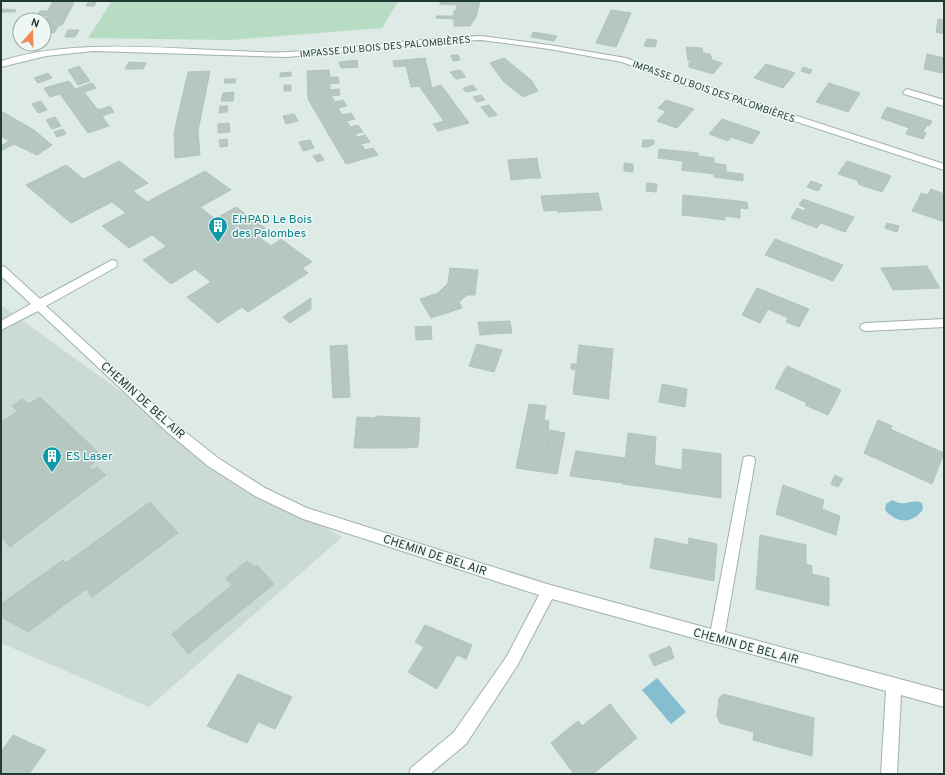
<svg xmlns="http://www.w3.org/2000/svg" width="945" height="775" font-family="Overpass,sans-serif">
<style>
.built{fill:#ccdad5}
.green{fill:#b6dcc4}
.water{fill:#85bed0}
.building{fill:#b6c7c2;stroke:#b1c3bd}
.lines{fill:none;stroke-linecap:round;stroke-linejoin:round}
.minor-casing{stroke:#a1b1ad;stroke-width:2}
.minor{fill:#fff;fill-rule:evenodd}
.labels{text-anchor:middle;stroke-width:3;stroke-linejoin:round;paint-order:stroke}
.far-street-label{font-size:10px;fill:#1f3935;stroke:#eef7f3}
.culture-label{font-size:12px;fill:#0d838f;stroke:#eef7f3;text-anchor:start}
.street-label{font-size:12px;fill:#1f3935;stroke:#eef7f3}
</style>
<rect width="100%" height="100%" fill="#deeae6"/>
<!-- built -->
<path class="built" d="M1,305L170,427L213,462L342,537L149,707L1,643Z"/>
<!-- green -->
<path class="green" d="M112,1H398L382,28L230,40L88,38Z"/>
<!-- water -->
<g class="water">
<path d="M892,500C896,502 901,504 905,503C912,502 915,500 922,503L923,509C913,524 897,524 885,510L886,504Z"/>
<path d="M657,678L686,712L671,724L642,690Z"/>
</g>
<!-- building -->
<g class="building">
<path d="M53,1H72L71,3H74L62,25H59L54,33H44V23L48,16H37L40,11H48Z"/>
<path d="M89,1H97L94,6H86Z"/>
<path d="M458,1H480L476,17L470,26H454V19L436,18V16H454V11L457,9V5L440,4V2Z"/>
<path d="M1,9L16,10L15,12H1Z"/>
<path d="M611,10L631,13L616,47L596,43Z"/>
<path d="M938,19L944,20V34L936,32Z"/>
<path d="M68,30H79L75,37H65Z"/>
<path d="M533,32L557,36L554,41L531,37Z"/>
<path d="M647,39L657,40L655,47L644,46Z"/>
<path d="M686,47L702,48L703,53L710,54L712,60L722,63L713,74L689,67V62H691V60H688Z"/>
<path d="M927,54L944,58V69L942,73L924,69Z"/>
<path d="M451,55H458L460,60L453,61Z"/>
<path d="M425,58L432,88L441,85L469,123L438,131L433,124L444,121L419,86L411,87L406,66L394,67L393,61Z"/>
<path d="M504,58L531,80L538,91L523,97L504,82L490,63Z"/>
<path d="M357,60L358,67L341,68L339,62Z"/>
<path d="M129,62L146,63L143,69H125Z"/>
<path d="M766,64L795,73L783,88L754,78Z"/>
<path d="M79,66L90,81L78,85L68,70Z"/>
<path d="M803,67L812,70L810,74L801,71Z"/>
<path d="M329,70L330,77H338L339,83L330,84V90L339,89L340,95L331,96L335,102L343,100L347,106L338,108L342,115L351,113L355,119L347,121L350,127L358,125L363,132L355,134L357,137L365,135L370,142L361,144L365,150L373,148L378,155L346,164L308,99L307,71Z"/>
<path d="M460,70L466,77L456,79L450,72Z"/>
<path d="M210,71L198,131L200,155L175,158L174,133L188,72Z"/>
<path d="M291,72V76L280,77V73Z"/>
<path d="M48,73L52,78L38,83L34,78Z"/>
<path d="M225,79H236L235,83H224Z"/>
<path d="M69,81L75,89L92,83L96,88L84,92L98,110L110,106L114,112L102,116L109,126L88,133L60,94L50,97L44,88Z"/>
<path d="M829,83L860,93L848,112L836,108L837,106L822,101L826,95L822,93Z"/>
<rect x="284" y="85" width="7" height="6"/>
<path d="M473,85L477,90L466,92L463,88Z"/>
<path d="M234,92L233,101H221L223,93Z"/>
<path d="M822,93L826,95L822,101L837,106L836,108L816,102Z"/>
<path d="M481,95L485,100L477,102L473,97Z"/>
<path d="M666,100L694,109L677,128L657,121L666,111L658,108Z"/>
<path d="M41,101L47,110L38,113L32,104Z"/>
<path d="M489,105L497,115L489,117L481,107Z"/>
<path d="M220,106H228L227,112L219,113Z"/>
<path d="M887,107L932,121L929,126L927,125L923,132L926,133L923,139L906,134L909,128L881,118Z"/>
<path d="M1,111L34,130L52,145L37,155L14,144L1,151V146L9,141L1,136Z"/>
<path d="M294,114L298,121L286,124L283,116Z"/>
<path d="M55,117L61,126L52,129L46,120Z"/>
<path d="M722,119L760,132L752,144L731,137L728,141L709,134Z"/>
<path d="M229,123L230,132L218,133V124Z"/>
<path d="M63,129L66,134L57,137L54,132Z"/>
<path d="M227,139L228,146L220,147L219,140Z"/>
<path d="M310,140L314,148L303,151L299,142Z"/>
<path d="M643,140H654V144L648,147H642Z"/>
<path d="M659,149L698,153V156L714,158V163L726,165V172L743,174V181L714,177V174L682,170L683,161L658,158Z"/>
<path d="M320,154L324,160L317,162L313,156Z"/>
<path d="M537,158L538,166H529L527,159Z"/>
<path d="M527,159L529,166L509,167L508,160Z"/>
<path d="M119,161L148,183L133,191L147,202L205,171L231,190L200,207L215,219L236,207L265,228L255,234L271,246L281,239L312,262L302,268L308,273L248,312L242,307L218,323L187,297L211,282L195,269L171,284L143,260L167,246L170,249L174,246L157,232L129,248L102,226L126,213L112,202L71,223L26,185L66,165L87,182L105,172L102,170Z"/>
<path d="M847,161L891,176L882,192L858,184L859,181L838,174Z"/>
<path d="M624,163L633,164V172L624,171Z"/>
<path d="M529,166H538L541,178H532Z"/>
<path d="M529,166L532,178L511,180L509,167Z"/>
<path d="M102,170L105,172L87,182L84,179Z"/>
<path d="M811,181L822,185L818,191L807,187Z"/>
<path d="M647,183L657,184L656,192L646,191Z"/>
<path d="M931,189L944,194V216L942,221L912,211L919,198L925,200Z"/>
<path d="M598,193L602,210L558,212L557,210L544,211L541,196Z"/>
<path d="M921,193L928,195L925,200L919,198Z"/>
<path d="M683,195L747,202L748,209L740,208V218L709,214V218L682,215Z"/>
<path d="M803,199L854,217L845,232L821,223L817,228L791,218L797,208L804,211L806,208L799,205Z"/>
<path d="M709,214L725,216V220L709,218Z"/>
<path d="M887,223L899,226L897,232L885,228Z"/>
<path d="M157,232L174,246L170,249L152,235Z"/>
<path d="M775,239L843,265L833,281L765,255Z"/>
<path d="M927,266L940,288L893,290L881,268Z"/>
<path d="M450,268L478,270L475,295H467L459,302L462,308L431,318L420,299L438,293L448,283Z"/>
<path d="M757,288L809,309L799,327L786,322L788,318L768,309L760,323L742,315Z"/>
<path d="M311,298V309L290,323L283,317Z"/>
<path d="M510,321L512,333L492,334L490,322Z"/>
<path d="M478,322H490L492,334L480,335Z"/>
<path d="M431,326L432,339L416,340L415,327Z"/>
<path d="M477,344L502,350L494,372L469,366Z"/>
<path d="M347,345L350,397L333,398L330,346Z"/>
<path d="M579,345L613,349L609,390L574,385L576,370L580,367L577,364Z"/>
<path d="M571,364H577L580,367L576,370L571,369Z"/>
<path d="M787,366L841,390L828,415L805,405L807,403L775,388Z"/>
<path d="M662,384L687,389L685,407L659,402Z"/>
<path d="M574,385L609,390V399L573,394Z"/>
<path d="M40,397L102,456L89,467L92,470L97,467L106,475L10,547L1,537V422L18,411L12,406L23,399L28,404Z"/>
<path d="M529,404L546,406L544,420L549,421L548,433H550L547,447L562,448L557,474L516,468Z"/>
<path d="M376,416L420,418L418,447L404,448V445H375V448H354L357,417L375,418Z"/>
<path d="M878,420L892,426L890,429L944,453L932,484L864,453Z"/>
<path d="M550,430L565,433L562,448L547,447Z"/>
<path d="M628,433L656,437L653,488L623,484Z"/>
<rect x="375" y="445" width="29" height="3"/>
<path d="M683,449L721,454V498L653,488L654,465L682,470Z"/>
<path d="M576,451L625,458L623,483L570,476Z"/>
<path d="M835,475L843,479L838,487L831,484Z"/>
<path d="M783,485L824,500L822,509L840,516L836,535L776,514Z"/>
<path d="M150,502L178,533L92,597L86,589L28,632L1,617V604L63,560L66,563Z"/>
<path d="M760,535L806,545V564L812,566V574L829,578V606L756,589Z"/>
<path d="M655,538L688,545L689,538L717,544L714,581L650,568Z"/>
<path d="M247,561L254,567L232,585L226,578Z"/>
<path d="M257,565L274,584L188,654L172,634Z"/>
<path d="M425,625L472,645L466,659L457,655L437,689L408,672L424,647L415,642Z"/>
<path d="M670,646L674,658L654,666L649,655Z"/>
<path d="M238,674L292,697L275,729L258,722L247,743L207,726Z"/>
<path d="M723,694L814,718L812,756L764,743V735L720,723L717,716L719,698Z"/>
<path d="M610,704L637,738L593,774H574L551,743L564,732L568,737Z"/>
<path d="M578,721L583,726L568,737L564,732Z"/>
<path d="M754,732L764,735V743L753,740Z"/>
<path d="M13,735L46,750L29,774H1V752Z"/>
</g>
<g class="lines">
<!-- minor casing -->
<g class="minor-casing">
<g id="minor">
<path d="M481,36L549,45L626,58L678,77L944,164V170L672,81L622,62L549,49L481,40L453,41L287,57L93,51L46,56L1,67V61C76,38 162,49 239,51C255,52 272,53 288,52C352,49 416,38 481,36Z"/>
<path d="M907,89L944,100V106L904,94L903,92Z"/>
<path d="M112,260L116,261L117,264L116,267L46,306L174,423L218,458L265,488L307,508L547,584L711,629L743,461L744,457L749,456L754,457L755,461L725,632L944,691V707L901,695L897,774H881L886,691L552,599L517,666L466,744L430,774H409L411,768L454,732L507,656L539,595L303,519L255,496L208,466L166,431L38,311L1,330V321L31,304L1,276V266L5,267L40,299Z"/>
<path d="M944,319V327L866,331L862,330L860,327L862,324L866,323Z"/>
</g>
</g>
<!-- minor -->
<use href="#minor" class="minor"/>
</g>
<!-- icons -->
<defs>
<g id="building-pin" transform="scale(1)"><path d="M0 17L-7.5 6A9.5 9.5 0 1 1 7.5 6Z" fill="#0f9aa8" stroke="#eef7f3"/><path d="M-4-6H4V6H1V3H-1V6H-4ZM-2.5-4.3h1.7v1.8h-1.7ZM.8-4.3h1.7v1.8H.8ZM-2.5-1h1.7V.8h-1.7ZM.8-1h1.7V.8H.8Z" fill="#fff"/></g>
</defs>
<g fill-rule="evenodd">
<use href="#building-pin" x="218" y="226"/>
<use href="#building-pin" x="52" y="456"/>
</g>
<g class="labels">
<!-- far-street labels -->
<g class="far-street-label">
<text transform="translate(385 46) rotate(-5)" y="4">IMPASSE DU BOIS DES PALOMBIÈRES</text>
<text transform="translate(714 91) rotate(19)" y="4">IMPASSE DU BOIS DES PALOMBIÈRES</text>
</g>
<!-- culture labels -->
<g class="culture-label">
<text x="232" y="223">EHPAD Le Bois<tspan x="232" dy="14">des Palombes</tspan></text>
<text x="66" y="460">ES Laser</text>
</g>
<!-- street labels -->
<g class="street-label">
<text transform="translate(143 400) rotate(42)" y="4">CHEMIN DE BEL AIR</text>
<text transform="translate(435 555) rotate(18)" y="4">CHEMIN DE BEL AIR</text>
<text transform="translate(746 646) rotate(15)" y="4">CHEMIN DE BEL AIR</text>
</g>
</g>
<!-- border -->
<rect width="945" height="775" fill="none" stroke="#1f3935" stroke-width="4"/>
<!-- north arrow -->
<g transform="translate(32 32) rotate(20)"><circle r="19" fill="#eef7f3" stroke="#9baba7"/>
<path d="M0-3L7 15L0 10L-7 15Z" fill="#f28853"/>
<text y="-6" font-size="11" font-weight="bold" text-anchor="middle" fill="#1f3935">N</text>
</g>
</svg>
